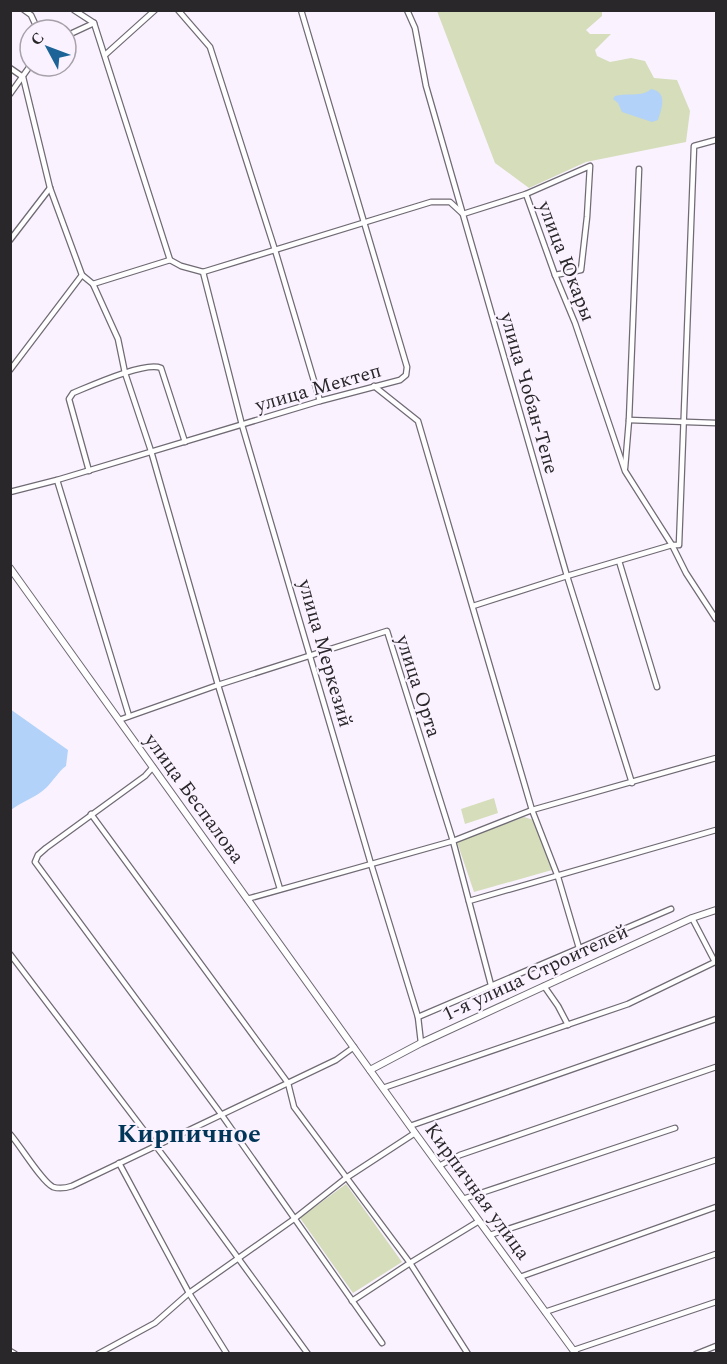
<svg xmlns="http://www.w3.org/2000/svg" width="727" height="1364" font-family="Spectral,serif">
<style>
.green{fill:#d5ddbb}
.water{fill:#b2d2f9}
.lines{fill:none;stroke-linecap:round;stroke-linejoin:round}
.street-casing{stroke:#706a74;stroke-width:7}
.secondary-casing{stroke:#706a74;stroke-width:8}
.street{stroke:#fff;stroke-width:4.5}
.secondary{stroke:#fff;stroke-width:6}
.labels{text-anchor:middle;stroke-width:4.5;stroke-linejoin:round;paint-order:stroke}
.street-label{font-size:20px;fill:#2a272b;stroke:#faf3ff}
.district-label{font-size:26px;font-weight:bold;fill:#013659;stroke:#faf3ff}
</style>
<rect width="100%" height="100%" fill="#faf3ff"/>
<!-- green -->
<g class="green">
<path d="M437,11H602V16L586,30L590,34H611L595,50L597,56L610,62L631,58L645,61L654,78L677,80L690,111L686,142L586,162L529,188L495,163Z"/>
<path d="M494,798L498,813L465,824L461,809Z"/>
<path d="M524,817L534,820L552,870L474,892L457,842Z"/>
<path d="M346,1184L402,1262L353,1293L300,1218Z"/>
</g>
<!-- water -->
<g class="water">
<path d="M651,89C668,92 662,108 658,120L652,122L622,112L618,103L613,99L615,96C627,92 642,98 651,89Z"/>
<path d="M10,709L68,750L66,766C58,772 54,780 47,787C36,798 22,801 11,810Z"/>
</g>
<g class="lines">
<!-- street casing -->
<g class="street-casing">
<g id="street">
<path d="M24,10L31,15L38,30"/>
<path d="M74,10L94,23L170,260"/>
<path d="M178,10L210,47L275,250L320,401"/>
<path d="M407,10L415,28L426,86L567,576L632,783"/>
<path d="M66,36L94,23"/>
<path d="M105,55L155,10"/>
<path d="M10,68L23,77L50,188L82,275L93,284L118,339L125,373L151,451L218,685L280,889"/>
<path d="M10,94L30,66"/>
<path d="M526,194L590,166L587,217L581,270L555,275"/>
<path d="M10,240L50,188"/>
<path d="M203,272L242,425L371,864L418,1017L421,1043"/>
<path d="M93,284L170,260L181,266L203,272L431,202H450L463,214L526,194L555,275L575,323L625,471L672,545L686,573L716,619"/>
<path d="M10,370L82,275"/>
<path d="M374,386L418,421L532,810L558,877L579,948"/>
<path d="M629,420L716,423"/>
<path d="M625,468L629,420L639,169"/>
<path d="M89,471L69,399L73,393C90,386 145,361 161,368L185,442"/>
<path d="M57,480L129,716"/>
<path d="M10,492L57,480L320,401L400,380L406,375L407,367L301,10"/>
<path d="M619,561L657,687"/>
<path d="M473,606L567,576L672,545H679L694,146L716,140"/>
<path d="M119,720L218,685L387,631L453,841L491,985"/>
<path d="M153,767L145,776L46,848L38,855L35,862L221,1114L382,1343"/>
<path d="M91,814L288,1083L294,1107L410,1263L468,1354"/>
<path d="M247,899L453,841L532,810L716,758"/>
<path d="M469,901L716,830"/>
<path d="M10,954L171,1166L308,1354"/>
<path d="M544,986L558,1006L568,1025"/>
<path d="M418,1017L671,909"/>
<path d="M383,1088L628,1004L715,962L692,918"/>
<path d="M410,1126L716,1019"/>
<path d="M10,1134C20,1145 42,1182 53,1187C59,1189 66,1188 72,1186L336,1060L354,1047"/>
<path d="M119,1163L189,1293L227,1354"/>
<path d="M439,1166L460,1155L716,1067"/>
<path d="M463,1199L675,1128"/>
<path d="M490,1235L716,1160"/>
<path d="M520,1277L716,1207"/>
<path d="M352,1301L410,1263L479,1221"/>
<path d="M545,1312L716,1254"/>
<path d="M574,1350L716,1302"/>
<path d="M10,1351L15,1354"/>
<path d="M98,1354L155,1323L189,1293L294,1219L346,1178L415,1133"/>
<path d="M696,1354L716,1346"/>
</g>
</g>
<!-- secondary casing -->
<g class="secondary-casing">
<g id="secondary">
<path d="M10,568L415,1133L576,1354"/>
<path d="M370,1070L421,1043L692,918L716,910"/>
</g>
</g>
<!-- street -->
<use href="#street" class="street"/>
<!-- secondary -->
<use href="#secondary" class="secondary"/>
</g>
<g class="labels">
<!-- street labels -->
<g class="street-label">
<text transform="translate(567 261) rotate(69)" y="7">улица Юкары</text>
<text transform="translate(318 387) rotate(-16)" y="7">улица Мектеп</text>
<text transform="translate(530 393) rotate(74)" y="7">улица Чобан-Тепе</text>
<text transform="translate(326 653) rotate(74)" y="7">улица Меркезий</text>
<text transform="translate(419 686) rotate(72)" y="7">улица Орта</text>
<text transform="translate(195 798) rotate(54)" y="7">улица Беспалова</text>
<text transform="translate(535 972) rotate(-25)" y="7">1-я улица Строителей</text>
<text transform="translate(478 1191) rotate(54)" y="7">Кирпичная улица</text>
</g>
<!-- district labels -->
<g class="district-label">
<text x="189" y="1142">Кирпичное</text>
</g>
</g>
<!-- border -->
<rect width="727" height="1364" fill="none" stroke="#2a272b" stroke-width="24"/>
<!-- north arrow -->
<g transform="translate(48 48) rotate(311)"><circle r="28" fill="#faf3ff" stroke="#a7a1aa" stroke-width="1.5"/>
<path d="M0-4.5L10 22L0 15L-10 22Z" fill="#1c6498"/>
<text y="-9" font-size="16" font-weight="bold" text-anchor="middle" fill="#2a272b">С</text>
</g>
</svg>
